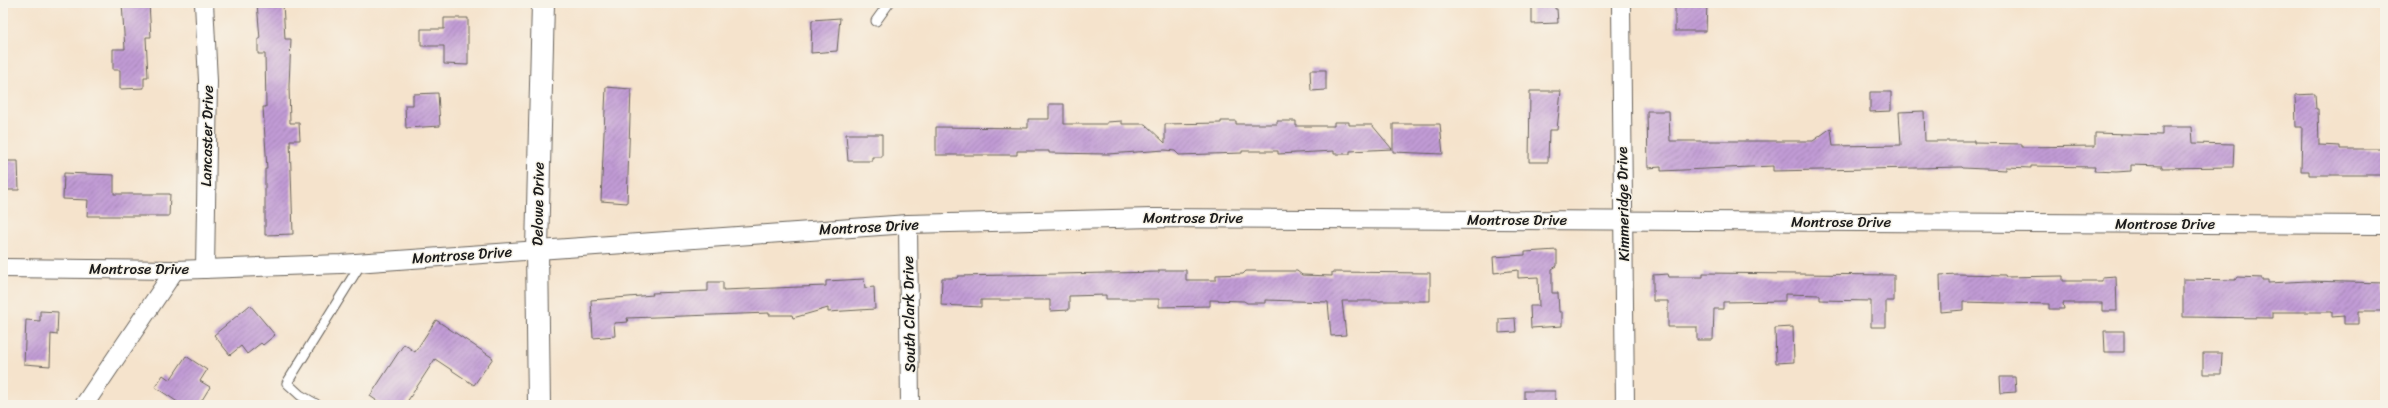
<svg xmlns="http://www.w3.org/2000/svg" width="2388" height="408" font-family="Sriracha,sans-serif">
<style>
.building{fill:url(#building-hatch)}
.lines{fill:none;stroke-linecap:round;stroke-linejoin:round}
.service-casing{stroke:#68625a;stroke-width:11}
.minor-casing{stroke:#68625a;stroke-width:20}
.tertiary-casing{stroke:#68625a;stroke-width:24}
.service{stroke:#fff;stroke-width:9}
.minor{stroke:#fff;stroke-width:18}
.tertiary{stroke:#fff;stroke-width:22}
.labels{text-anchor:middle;stroke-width:3;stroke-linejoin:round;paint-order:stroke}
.street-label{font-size:15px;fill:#1c1c1c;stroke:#f7f3e8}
</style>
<defs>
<pattern id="building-hatch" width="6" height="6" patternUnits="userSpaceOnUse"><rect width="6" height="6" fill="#c19bd5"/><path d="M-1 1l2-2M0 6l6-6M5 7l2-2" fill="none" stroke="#9c7eac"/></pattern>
</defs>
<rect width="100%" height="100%" fill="#f7f3e8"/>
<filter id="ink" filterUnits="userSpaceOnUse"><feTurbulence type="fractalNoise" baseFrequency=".025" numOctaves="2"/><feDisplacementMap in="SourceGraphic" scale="8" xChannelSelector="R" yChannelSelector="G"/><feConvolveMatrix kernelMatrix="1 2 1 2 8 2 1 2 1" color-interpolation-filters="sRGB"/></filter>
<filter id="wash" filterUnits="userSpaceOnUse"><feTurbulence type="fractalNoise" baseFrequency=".012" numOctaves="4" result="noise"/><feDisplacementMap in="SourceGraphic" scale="16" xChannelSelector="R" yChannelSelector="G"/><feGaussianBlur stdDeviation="0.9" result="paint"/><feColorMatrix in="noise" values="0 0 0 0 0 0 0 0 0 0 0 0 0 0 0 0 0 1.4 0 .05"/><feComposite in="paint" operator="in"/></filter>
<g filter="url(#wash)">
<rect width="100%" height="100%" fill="#f5e3cc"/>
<g id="blocks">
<!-- building -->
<g class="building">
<path d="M122,3H149L151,37H146L148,77H144V88L120,89V70H113V49H125Z"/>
<path d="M257,3H283L285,39H291L289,86L290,123H299L300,140H290L293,234L265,235V169H267L263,107H266L265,54H258V39H260Z"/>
<path d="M1532,3H1555V9H1557L1558,23L1532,24Z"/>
<path d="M1675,3H1707L1706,31H1675Z"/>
<path d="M444,18H468V65L444,64V46H421V29H444Z"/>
<path d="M840,18L837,51L811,53L812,20Z"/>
<path d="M1310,70H1326V90L1311,91Z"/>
<path d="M606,87L631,89L627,203L601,201Z"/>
<path d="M1530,91H1561L1557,130H1549L1548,162H1529Z"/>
<path d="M1870,92H1891V111L1870,112Z"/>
<path d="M438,93L440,126L406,128L405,105H413V94Z"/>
<path d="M2315,94L2316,109H2318L2319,145L2340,146V149H2385V175H2309V171H2301L2302,127H2296L2295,95Z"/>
<path d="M1049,104H1064V124H1107V122L1122,121V124H1145L1165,143V124L1221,123V121H1236V124H1277V121H1296V126H1334V122H1349V125H1372L1392,149L1350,151V154H1334V151L1278,154V151H1242V153L1179,155L1175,151L1165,150L1108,154L1049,153V151H1017V155H936V127L1028,128V119H1049Z"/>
<path d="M1647,111H1669L1670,141H1813L1831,128L1833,146L1901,145L1899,112L1924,111L1925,141H1974V143L2022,144V147L2095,146V133L2162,135V127H2192L2193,143L2234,144L2233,167L2162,168V166L2131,165V171L2116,172L2094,171L2095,167L2031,166V168L2006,167V170L1963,168L1962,167L1773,171V166L1661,171V167L1648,168Z"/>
<path d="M1393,124H1440L1443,154L1393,152Z"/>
<path d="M846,134H882V157H872V161H848Z"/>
<path d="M3,161H18L19,190H3Z"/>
<path d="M64,173L114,175V194H170L169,216H87L88,200L63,199Z"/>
<path d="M1557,250V266L1552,269V293H1558L1559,312H1562V326L1531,328L1530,306H1539L1538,277L1518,278V270L1494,273L1493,257L1525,255V252Z"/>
<path d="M1159,270H1186V280H1216V275L1243,274L1246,271H1297L1302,275L1332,276V272L1430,273V301H1342L1346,335L1331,336L1328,302L1265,300V303H1247L1244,301L1210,300V306L1159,307V299H1106V295L1069,296V310L1050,311V300H981V307L941,305L942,278H957L958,276L1159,272Z"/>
<path d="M1703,273L1894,275V301H1886V327H1871V301L1820,300V295L1785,294V301L1723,302V309H1714L1713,340H1697V327H1668V301H1653V275L1668,274L1669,277H1703Z"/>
<path d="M1957,274L2005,275L2006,277L2063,276V281H2102V277L2116,276L2117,311H2102V303H2063L2064,309H2049V304L1963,302V310L1941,312L1940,275Z"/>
<path d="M2237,277L2262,278V280H2268V283L2308,281L2385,283V311H2359V324H2344V316L2332,317V312H2272V318L2183,317V279L2235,280Z"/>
<path d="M864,279L865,288L874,287L875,309L828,312V308L793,318L792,315H769V313L627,318L628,322L614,323L615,336L593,338L591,300L653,295L652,293L708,291V282H723V290L826,286V281Z"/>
<path d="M250,305L275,335L263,345L261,343L247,354L241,346L230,355L214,335Z"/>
<path d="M40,311L58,312L57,335L51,334L50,366L24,364L26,320L40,321Z"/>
<path d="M1515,318L1516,332L1499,333V319Z"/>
<path d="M436,320L493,358L474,385L435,359L405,405H383L370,396L404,344L415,352Z"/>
<path d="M1793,327L1794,362L1776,363L1775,328Z"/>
<path d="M2104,331H2124V352H2105Z"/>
<path d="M2203,353H2222L2221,374H2203Z"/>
<path d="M186,356L207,370L200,381L210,387L199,405H182L155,387L163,375L170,380Z"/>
<path d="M2000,377H2015L2016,392L2001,393Z"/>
<rect x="1524" y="391" width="31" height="14"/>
</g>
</g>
</g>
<g filter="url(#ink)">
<use href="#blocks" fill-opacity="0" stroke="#68625a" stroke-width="1"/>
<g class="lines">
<!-- service casing -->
<g class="service-casing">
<g id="service">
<path d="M876,21L889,3"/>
<path d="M316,404L300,395L287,383L362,262"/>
</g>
</g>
<!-- minor casing -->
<g class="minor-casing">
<g id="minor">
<path d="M204,3L208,81L205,269"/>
<path d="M1621,3L1625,405"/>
<path d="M908,224L910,405"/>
<path d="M3,268L175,270L341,264L908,224L1153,218L2385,225"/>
<path d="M84,405L175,270"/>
</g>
</g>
<!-- tertiary casing -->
<g class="tertiary-casing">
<path id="tertiary" d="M539,405L537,249L543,3"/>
</g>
<!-- service -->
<use href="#service" class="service"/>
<!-- minor -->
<use href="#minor" class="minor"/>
<!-- tertiary -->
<use href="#tertiary" class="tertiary"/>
</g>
</g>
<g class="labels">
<!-- street labels -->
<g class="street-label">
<text transform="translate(207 136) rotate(-89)" y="5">Lancaster Drive</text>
<text transform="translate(538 204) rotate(-89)" y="5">Delowe Drive</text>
<text transform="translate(1623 204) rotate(-91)" y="5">Kimmeridge Drive</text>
<text x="1193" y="223">Montrose Drive</text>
<text x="1517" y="225">Montrose Drive</text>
<text x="1841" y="227">Montrose Drive</text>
<text x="2165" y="229">Montrose Drive</text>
<text transform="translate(869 227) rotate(-3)" y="5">Montrose Drive</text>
<text transform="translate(462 255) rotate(-4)" y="5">Montrose Drive</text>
<text x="139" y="274">Montrose Drive</text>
<text transform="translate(909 314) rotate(-91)" y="5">South Clark Drive</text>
</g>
</g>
<!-- margin -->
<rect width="2388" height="408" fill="none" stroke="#f7f3e8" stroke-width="16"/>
</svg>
